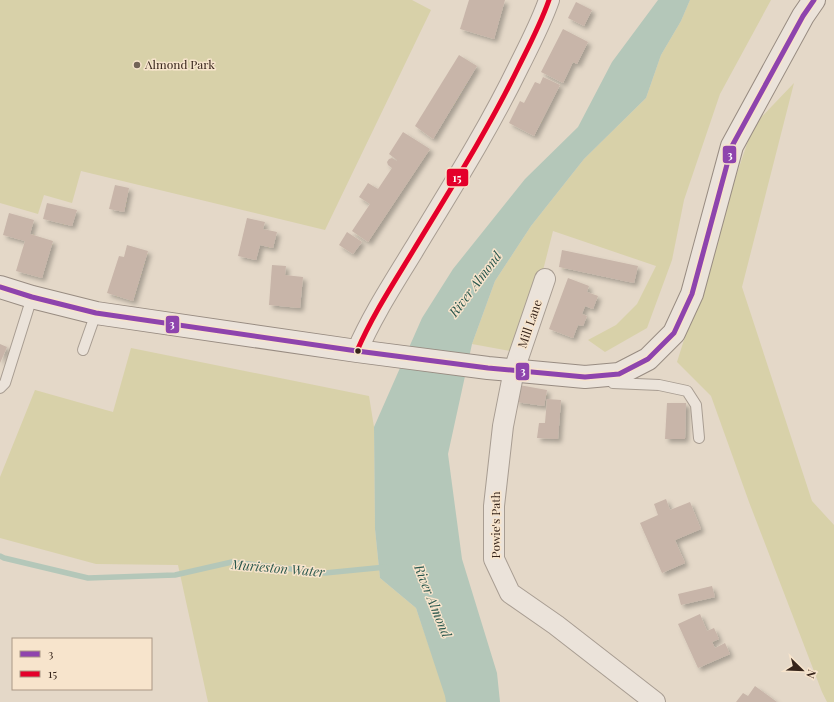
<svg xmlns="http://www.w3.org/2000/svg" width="834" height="702" font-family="'Playfair Display',serif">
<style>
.green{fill:#d8d1a9}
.water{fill:#b4c7b9}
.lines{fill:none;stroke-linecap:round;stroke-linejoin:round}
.stream{stroke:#b4c7b9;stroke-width:5.5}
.building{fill:#c8b5a9;filter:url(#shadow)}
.service-casing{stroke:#a89d92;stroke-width:12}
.minor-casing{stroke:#a89d92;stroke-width:22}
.secondary-casing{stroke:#988c82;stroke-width:24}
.service{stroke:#ebe3da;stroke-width:10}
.minor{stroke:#ebe3da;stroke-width:20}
.secondary{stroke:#ebe3da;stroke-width:22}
.bus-1-casing{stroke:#f7e4cc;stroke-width:8}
.bus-2-casing{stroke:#f7e4cc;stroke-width:8}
.bus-1{stroke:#8e44ad;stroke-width:5}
.bus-2{stroke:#e4002b;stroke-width:5}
.poi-dot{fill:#736357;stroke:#f7e4cc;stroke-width:1.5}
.bus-dot{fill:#36241a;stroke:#f7e4cc;stroke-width:1.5}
.labels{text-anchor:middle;stroke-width:3;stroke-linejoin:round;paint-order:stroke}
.poi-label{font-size:12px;fill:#36241a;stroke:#f7e4cc;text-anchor:start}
.street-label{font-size:12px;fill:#36241a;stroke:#f7e4cc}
.water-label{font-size:13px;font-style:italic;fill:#29574d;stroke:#f7e4cc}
.line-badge{stroke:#f7e4cc;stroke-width:1.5}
.badge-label{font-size:11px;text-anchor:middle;font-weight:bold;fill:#fff}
</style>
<defs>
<filter id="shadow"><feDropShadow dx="3.5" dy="3.5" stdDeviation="2" flood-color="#0004"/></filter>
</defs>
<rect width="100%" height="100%" fill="#e4d8c8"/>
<!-- green -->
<g class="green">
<path d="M0,0H412L431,10L325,230L81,171L72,203L44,195L38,214L0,203Z"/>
<path d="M690,0H771L720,94L684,200L672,260L647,328L605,352L588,340L616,325L637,304L656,266L553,231L537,294L515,352L472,344L495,281L531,226L584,159L646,98L661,55L681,21Z"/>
<path d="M794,83L742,287L812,501L834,525V702H827L822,692L749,502L711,396L677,362L730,194L753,126Z"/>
<path d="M131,348L369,396L374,427L375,529L380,578L416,608L446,696V702H208L178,565L96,564L0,538V477L35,390L113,412Z"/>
</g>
<!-- water -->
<path class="water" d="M658,0H690L681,21L661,55L646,98L584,159L531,226L495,281L472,344L448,454L462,559L497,673L500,702H446L445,696L416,608L380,578L375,529L374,427L422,318L453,269L525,179L578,127L612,62Z"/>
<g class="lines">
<!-- stream -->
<path class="stream" d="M0,556L4,558L88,578L175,575L232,562L325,573L386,567"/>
</g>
<!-- building -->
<g class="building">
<path d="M469,0H505L494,39L460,29Z"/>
<path d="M576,2L592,10L584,26L568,18Z"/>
<path d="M563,29L588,42L577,64L573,62L563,83L541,72Z"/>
<path d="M459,55L477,66L433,139L415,126Z"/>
<path d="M543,77L560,85L534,136L509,123L520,101L524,103L535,82L540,84Z"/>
<path d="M403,132L430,149L368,242L352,231L370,204L359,197L368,183L378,189L392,168L388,165L387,162L389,159L392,158L397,161V160L389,154Z"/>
<path d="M115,185L129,188L124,212L109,209Z"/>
<path d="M47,203L77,210L72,226L43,219Z"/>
<path d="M9,213L34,220L30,234L53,241L42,278L16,271L25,241L3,235Z"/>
<path d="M247,218L265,222L263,229L277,232L273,248L260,245L256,260L238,256Z"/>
<path d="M347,232L362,242L353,254L339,245Z"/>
<path d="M127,245L148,251L133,301L107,293L119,256L124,257Z"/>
<path d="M562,250L638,266L634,283L559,267Z"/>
<path d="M272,265L286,266L285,275L303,277L300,308L269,305Z"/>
<path d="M568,278L589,286L587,292L598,296L593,309L585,306L582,314L587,316L583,326L578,325L573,338L549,329Z"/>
<path d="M0,344L7,347L0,363Z"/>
<path d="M519,385L547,390L544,406L516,402Z"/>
<path d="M547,399L561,400L558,439L537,438L539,423H545Z"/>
<path d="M667,403H686L685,439H665Z"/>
<path d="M666,499L670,510L690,502L701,529L675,540L685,563L662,573L640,523L658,515L654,504Z"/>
<path d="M712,586L715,597L681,605L678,594Z"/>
<path d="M700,614L707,631L714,628L719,639L712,642L715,648L725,643L730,654L698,668L678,624Z"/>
<path d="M755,686L777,702H736L743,693L748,696Z"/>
</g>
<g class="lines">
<!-- service casing -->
<g class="service-casing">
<g id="service">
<path d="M83,350L96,313"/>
<path d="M613,383L659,385L687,391L696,405L699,438"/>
<path d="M0,388L5,383L32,297"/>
</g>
</g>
<!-- minor casing -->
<g class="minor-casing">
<g id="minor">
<path d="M545,279L514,370L503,426L494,506V559L510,593L556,625L655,702"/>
<path d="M357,351C372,316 393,284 413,251C450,190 488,130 519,66C530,44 541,23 549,0"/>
</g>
</g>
<!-- secondary casing -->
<g class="secondary-casing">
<path id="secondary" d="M0,287L32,297L96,313L357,351L488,368L585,377L619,374L648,359L674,333L692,294L732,146L803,16L814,0"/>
</g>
<!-- service -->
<use href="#service" class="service"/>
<!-- minor -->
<use href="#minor" class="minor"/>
<!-- secondary -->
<use href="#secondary" class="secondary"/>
<!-- bus-1 casing -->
<g class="bus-1-casing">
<path id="bus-1" d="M0,287L32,297L96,313L357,351L488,368L585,377L619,374L648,359L674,333L692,294L732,146L803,16L814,0"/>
</g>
<!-- bus-2 casing -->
<g class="bus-2-casing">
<path id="bus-2" d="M357,351C372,316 393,284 413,251C450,190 488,130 519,66C530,44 541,23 549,0"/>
</g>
<!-- bus-1 -->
<use href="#bus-1" class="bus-1"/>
<!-- bus-2 -->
<use href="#bus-2" class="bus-2"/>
</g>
<!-- markers -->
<circle class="poi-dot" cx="137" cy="65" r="4"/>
<circle class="bus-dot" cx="358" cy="351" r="3.5"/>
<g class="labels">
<!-- poi labels -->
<g class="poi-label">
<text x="145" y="69">Almond Park</text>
</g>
<!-- street labels -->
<g class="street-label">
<text transform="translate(530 324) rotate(-71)" y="4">Mill Lane</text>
<text transform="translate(496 525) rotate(-90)" y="4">Powie's Path</text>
</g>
<!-- water labels -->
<g class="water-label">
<text transform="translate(475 284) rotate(-53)" y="5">River Almond</text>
<text transform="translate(278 568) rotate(5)" y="5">Murieston Water</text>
<text transform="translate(433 601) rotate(68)" y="5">River Almond</text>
</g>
</g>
<g class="line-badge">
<rect x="722" y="145" width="15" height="19" rx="4" fill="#8e44ad"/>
<rect x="446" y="168" width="23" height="19" rx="4" fill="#e4002b"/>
<rect x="165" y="315" width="15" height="19" rx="4" fill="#8e44ad"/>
<rect x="515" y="362" width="15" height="19" rx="4" fill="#8e44ad"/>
</g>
<g class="badge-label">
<text x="730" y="159">3</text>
<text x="457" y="182">15</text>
<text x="172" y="328">3</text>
<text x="523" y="375">3</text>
</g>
<!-- legend -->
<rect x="12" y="638" width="140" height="52" fill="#f7e4cc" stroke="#aa9785"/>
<rect x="20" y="651" width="20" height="6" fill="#8e44ad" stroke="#aa9785"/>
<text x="48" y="658" font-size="12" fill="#36241a">3</text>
<rect x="20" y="671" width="20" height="6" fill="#e4002b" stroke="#aa9785"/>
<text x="48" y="678" font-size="12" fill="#36241a">15</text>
<!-- north arrow -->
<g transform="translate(802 670) rotate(113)" stroke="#f7e4cc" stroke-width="3" paint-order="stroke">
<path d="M0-3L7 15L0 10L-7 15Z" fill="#36241a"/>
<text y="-6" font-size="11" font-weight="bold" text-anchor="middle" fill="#36241a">N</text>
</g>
</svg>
